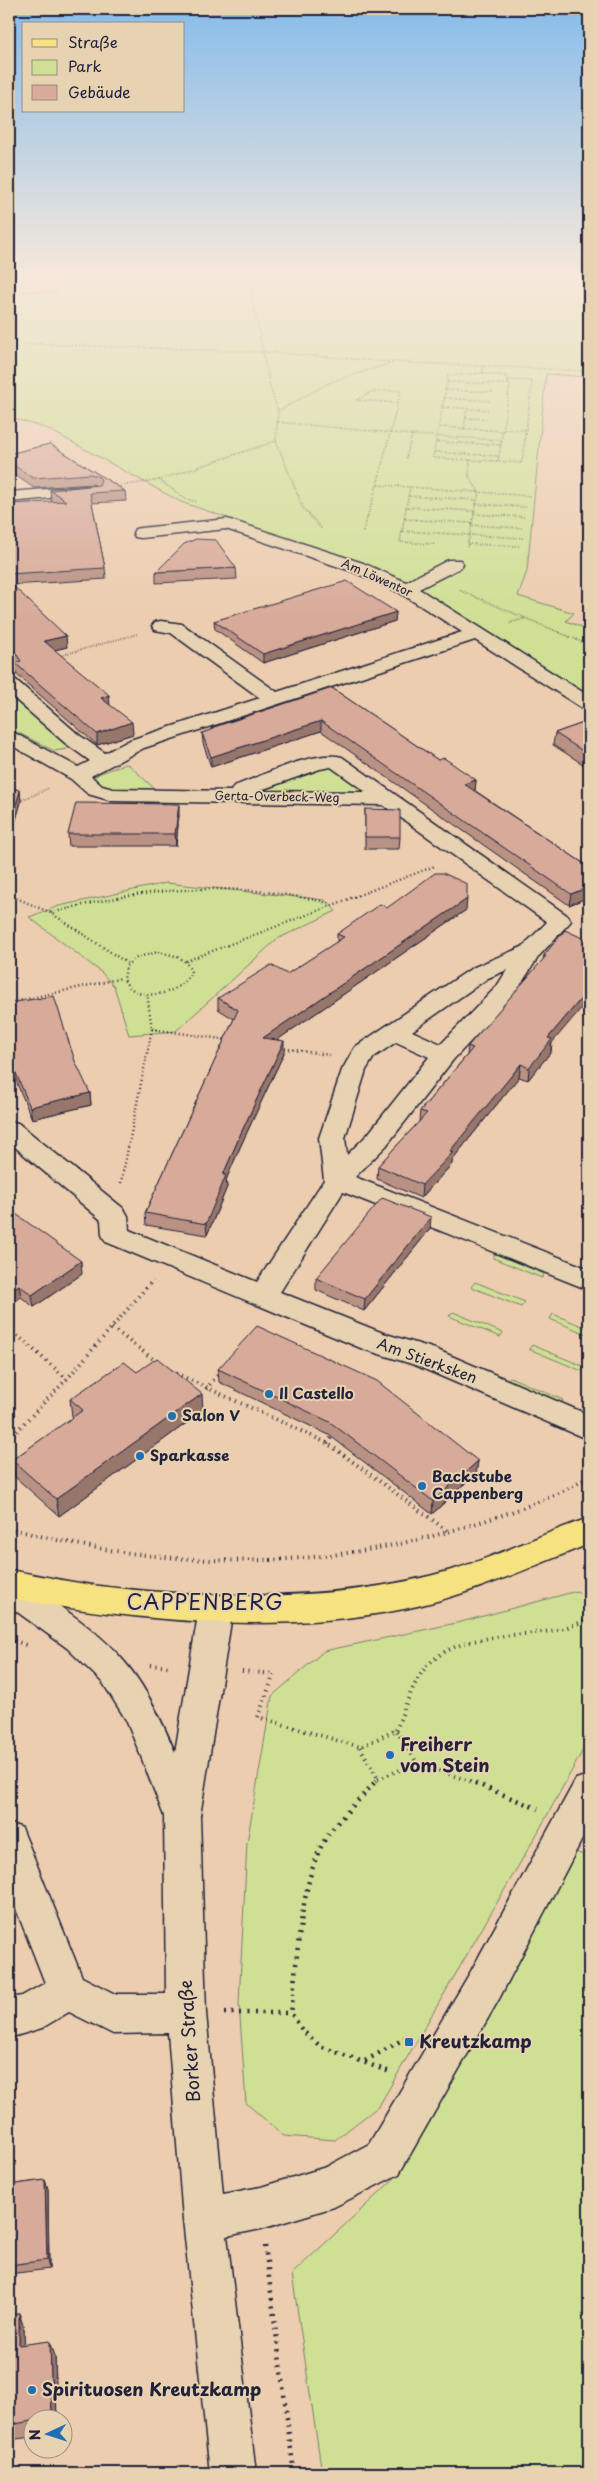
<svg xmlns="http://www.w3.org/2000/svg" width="598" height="2482" font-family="'Playpen Sans',sans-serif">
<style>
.green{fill:#cfe095;stroke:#788168}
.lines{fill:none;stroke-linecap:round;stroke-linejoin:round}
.minor-casing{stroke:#22223b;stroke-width:3}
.major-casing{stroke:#22223b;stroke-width:3}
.path-far3{stroke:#22223b;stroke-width:2;stroke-dasharray:0.5 2;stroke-linecap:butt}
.path-far2{stroke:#22223b;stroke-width:2.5;stroke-dasharray:1 3;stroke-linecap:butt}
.path-far1{stroke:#22223b;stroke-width:4;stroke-dasharray:1 4.5;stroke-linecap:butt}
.path{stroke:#22223b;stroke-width:4.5;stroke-dasharray:2 5.5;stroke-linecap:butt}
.minor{fill:#e7d2b1;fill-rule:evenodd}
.major{fill:#f7e281;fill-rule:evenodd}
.wall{fill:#ba9284;stroke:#22223b}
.shaded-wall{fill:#97776c;stroke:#22223b}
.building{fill:#d8aa9a;stroke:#22223b}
.poi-dot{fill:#1f6fb2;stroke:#e7d2b1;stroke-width:2}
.labels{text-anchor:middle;stroke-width:4;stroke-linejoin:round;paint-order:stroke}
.far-street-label{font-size:12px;fill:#22223b;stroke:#e7d2b1}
.street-label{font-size:15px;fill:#22223b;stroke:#e7d2b1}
.poi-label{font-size:15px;font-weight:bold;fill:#22223b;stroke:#e7d2b1;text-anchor:start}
.near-poi-label{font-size:18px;font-weight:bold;fill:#22223b;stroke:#e7d2b1;text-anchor:start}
.near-street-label{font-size:18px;fill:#22223b;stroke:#e7d2b1}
.near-quarter-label{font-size:21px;letter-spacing:1px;fill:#22223b;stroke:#e7d2b1}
</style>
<rect width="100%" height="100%" fill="#eccdaf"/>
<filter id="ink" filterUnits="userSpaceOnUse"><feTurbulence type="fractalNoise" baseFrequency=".02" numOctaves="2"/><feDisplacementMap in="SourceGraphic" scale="10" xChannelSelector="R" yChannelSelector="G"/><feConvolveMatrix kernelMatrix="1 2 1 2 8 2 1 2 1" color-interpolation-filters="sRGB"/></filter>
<g filter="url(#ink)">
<!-- green -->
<g class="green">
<path d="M64,273H589V377L546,374L527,571L518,596L574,613L566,621L589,630V696L422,593L354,561L181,502L48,429L9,417V291L56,292Z"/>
<path d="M9,691L69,743L67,749L54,751L9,728Z"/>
<path d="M126,764L129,765L157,791H109L92,780L100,773Z"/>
<path d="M323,766H331L367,791L362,795L257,791Z"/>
<path d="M166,883L325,900L336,911L277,939L176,1031L129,1035L114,986L101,972L29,917L59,906Z"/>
<path d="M495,1254L544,1274L542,1278L493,1258Z"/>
<path d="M475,1282L525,1302L521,1307L471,1287Z"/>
<path d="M453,1312L503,1333L500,1337L449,1316Z"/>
<path d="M553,1314L589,1329V1335L550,1319Z"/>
<path d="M532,1345L585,1367L582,1371L529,1349Z"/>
<path d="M510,1377L563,1400L561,1404L507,1381Z"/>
<path d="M577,1591L589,1602V1739L538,1832L379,2106L335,2140L284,2136L246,2103L239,2003L247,1843L272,1696L324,1651L461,1622Z"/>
<path d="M570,1849L589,1858V2473H322L292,2274L395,2178Z"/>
</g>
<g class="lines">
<!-- minor casing -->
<g class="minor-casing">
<g id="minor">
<path d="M87,486L93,488L95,491L93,494L9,502V492Z"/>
<path d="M227,519L363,563L406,582L448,560H460L463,564L460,568L419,589L589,696V710L582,708L475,640L144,748L91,776L102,786L113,789L231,791L234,786C262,776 313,750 342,757L568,916L571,921L539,956L514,995L453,1060L386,1146L355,1177L589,1269V1290L343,1192L280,1292L383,1333L435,1349L589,1415V1440L415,1365L363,1349L106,1242L102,1235L101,1220L9,1142V1121L18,1123L124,1209L128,1216L129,1230L257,1282L324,1180L319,1138L342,1070L355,1047L472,968L522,947L547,922L383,805L112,801L88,794L71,779L9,744V730L78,767L90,761L65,743L9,694V678L16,680L79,735L105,753L130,740L260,698L171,633L155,630L152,626L155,622L161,621L182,624L277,692L462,632L400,593L351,571L226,529L141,538L135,537L133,533L135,529L141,528ZM331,767L366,792L258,791L320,769ZM507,970L497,986L441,1044L412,1031L488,978ZM396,1042L429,1057L368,1134L347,1155L345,1138L366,1070L374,1057Z"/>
<path d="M9,1575C27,1582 43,1594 58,1605C124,1650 144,1679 175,1752L199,1609L204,1599L216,1595L228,1599L233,1609L200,1816L206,2013L223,2194L261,2187L326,2167L369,2144L471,1971L576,1779L589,1775V1826L499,1999L399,2174L334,2207L261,2229L227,2236L256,2473H210L183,2219L168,2033L113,2034L69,2012L42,2028L9,2038V1998L22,1996L45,1983L9,1891V1823L22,1828L82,1977L115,1994H166L164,1816L140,1754L126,1720L103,1683L67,1648L9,1606Z"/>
</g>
</g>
<!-- major casing -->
<g class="major-casing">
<path id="major" d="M589,1518V1544C528,1568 468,1596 404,1609C273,1635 139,1621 9,1598V1570C45,1576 81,1585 117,1588C228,1600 347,1601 455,1569C500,1555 544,1533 589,1518Z"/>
</g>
<!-- path-far3 -->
<g class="path-far3">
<path d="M247,273L270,387L278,411"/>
<path d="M9,343L263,352L393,362"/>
<path d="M447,382L510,384"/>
<path d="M445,390L493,392"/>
<path d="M444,398L491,401"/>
<path d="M397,403L356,400L371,392L401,390L377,485L410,487"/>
<path d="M442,407L489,410"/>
<path d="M466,418L487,419"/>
<path d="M277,422L412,435L502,440"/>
<path d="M439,427L504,431"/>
<path d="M464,429L467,409"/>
<path d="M504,429L526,430"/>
<path d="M436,442L502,445"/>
<path d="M434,452L499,456"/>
<path d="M406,458L412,435"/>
<path d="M470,460L433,458L448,376L483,373"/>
<path d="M498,461L522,463L532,381L508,380"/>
<path d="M159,480L186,499L197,502"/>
<path d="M115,487L159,480L276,441"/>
<path d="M408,496L476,500"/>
<path d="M475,504L526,507"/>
<path d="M406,507L474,511"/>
<path d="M473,514L525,517"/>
<path d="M404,519L472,523"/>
<path d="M471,525L522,528"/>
<path d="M321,528L303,508L276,441L278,411L331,382L394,362L589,371"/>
<path d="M402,531L523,538"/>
<path d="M363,532L377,485"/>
<path d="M434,544L400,542L410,487L530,496"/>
<path d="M468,544L520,546"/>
<path d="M467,547L479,492L469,476L470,460L498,461L510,385L506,376L483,373V366"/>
<path d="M459,590L589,645"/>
<path d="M510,623L526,618"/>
<path d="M59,656L137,634"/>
<path d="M18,802L49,788"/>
</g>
<!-- path-far2 -->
<g class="path-far2">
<path d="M9,895L51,913L127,963"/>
<path d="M51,913C125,893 197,883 274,893C293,896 312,898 330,904"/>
<path d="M158,952C172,955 186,956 191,972C181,995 137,1005 124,980L126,966L138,957Z"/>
<path d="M186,961L435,866"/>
<path d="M9,1003L122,978"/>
<path d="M152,1029L228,1040"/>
<path d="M281,1048L329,1055"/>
<path d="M121,1183L152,1029L147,994"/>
</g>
<!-- path-far1 -->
<g class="path-far1">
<path d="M9,1328L67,1379"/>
<path d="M112,1328L157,1362"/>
<path d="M171,1371L327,1443L449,1532"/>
<path d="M206,1389L221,1371"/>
<path d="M9,1439L67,1379L153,1280"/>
<path d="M327,1443L334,1434"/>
<path d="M9,1528C164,1571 320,1573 474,1524C514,1512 553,1498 589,1477"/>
<path d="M9,1639L29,1646"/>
<path d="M150,1665L171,1667"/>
<path d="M242,1671L274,1674L258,1717L360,1747L396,1730L417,1763L478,1784"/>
<path d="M396,1730C405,1708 413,1679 431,1662C462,1633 517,1637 556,1630C567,1628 578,1623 589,1620"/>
<path d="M360,1747L378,1779L373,1784"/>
<path d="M378,1779L417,1763"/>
</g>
<!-- path -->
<g class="path">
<path d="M374,1783C359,1801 339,1818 326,1838C300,1878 297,1965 291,2013L303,2031L320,2046L390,2072"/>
<path d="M475,1783L538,1809"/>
<path d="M224,2013H291"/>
<path d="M365,2061L409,2036"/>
<path d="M265,2246L294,2473"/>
</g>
<!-- minor -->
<use href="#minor" class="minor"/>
<!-- major -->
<use href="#major" class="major"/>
</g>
<!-- wall -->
<g class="wall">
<path d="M50,444L125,491L126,501L92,503L105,568L106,579L12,585L67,647L54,650L110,705L133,734L97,745L16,674L15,663H16L9,652V504L53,502L51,500L50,490L95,485L92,484L34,488L9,471V454Z"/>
<path d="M236,568L237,579L156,583V572Z"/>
<path d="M396,612L395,621L263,663L215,629L214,621Z"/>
<path d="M332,688L438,760L476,780L475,790H474L589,867V897L569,905L321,731L211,767L203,743L202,733L211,730V728Z"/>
<path d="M589,721V768L553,745L555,733Z"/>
<path d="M9,785L20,791L21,802L11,837L9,835Z"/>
<path d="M365,809L400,837L399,849H365Z"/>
<path d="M179,815L176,846H69L68,834Z"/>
<path d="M387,908L466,910L277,1040L284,1053L241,1145L226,1180L227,1187L207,1235L146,1225L145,1213L234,1019L218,1009V998L287,974L337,942V934Z"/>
<path d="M565,930L551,1052L528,1080L519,1077L452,1160V1164L421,1198L377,1179L378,1166L419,1122L420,1111L467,1055L468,1046L543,960L544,955Z"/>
<path d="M9,1003L90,1093L91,1105L32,1119L18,1086L9,1051Z"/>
<path d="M9,1209L82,1274L34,1307L21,1297L9,1306Z"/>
<path d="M430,1229L364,1311L316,1290V1278Z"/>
<path d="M218,1369L478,1461L476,1473L432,1514L329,1435L219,1382Z"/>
<path d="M137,1372L203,1411L59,1516L15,1477L12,1460L74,1417L72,1416L70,1399Z"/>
<path d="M45,2180L48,2189L49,2269L9,2274V2185Z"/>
<path d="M19,2313L24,2329V2344L55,2356L57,2420H32V2437L9,2440V2314Z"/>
</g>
<!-- shaded-wall -->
<g class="shaded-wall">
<path d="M396,612L395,621L263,663V654Z"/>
<path d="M66,636L67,647L46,652L44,641Z"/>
<path d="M109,695L110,706L101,698Z"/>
<path d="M321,721V731L211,767V757Z"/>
<path d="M132,722L133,734L97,745V734Z"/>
<path d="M476,780L475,790L464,794V784Z"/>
<path d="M20,791L21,802L11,837L10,825Z"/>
<path d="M179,804V815L176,846L175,834Z"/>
<path d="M589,887V897L569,905L571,894Z"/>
<path d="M467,899L466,910L264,1049L263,1038Z"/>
<path d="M589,989V999L551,1044V1052L528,1080L529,1068L548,1038Z"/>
<path d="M284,1041V1053L241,1145L226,1180L227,1187L207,1235L206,1224L223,1175L241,1133Z"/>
<path d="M521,1064L519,1077L452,1160V1164L421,1198L422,1185Z"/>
<path d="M90,1093L91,1105L32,1119L30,1107Z"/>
<path d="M431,1217L430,1229L364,1311L365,1299Z"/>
<path d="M81,1261L82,1274L34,1307L32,1295Z"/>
<path d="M19,1285L21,1297L9,1306V1292Z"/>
<path d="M202,1394L203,1411L59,1516L56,1499Z"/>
<path d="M478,1461L476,1473L432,1514L433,1501Z"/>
<path d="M45,2180L48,2189L49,2269L47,2260Z"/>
<path d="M19,2313L24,2329L25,2360L19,2345Z"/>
<path d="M50,2341L55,2356L57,2420H53L52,2419Z"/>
</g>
<!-- building -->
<g class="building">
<path d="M50,444L125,491L90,493L105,568L9,574V504L66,501L50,490L99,485L101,480L99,477L91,474L33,478L9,462V461L11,460L9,459V454Z"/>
<path d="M196,539L216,540L236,568L156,572L184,544Z"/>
<path d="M347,581L396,612L263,654L214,621Z"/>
<path d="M9,582L66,636L44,641L109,695L101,698L132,722L97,734L15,663L21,661L9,643Z"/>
<path d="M332,688L438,760L444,758L476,780L464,784L589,867V887L571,894L321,721L211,757L202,733L213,729L211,728Z"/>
<path d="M589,721V755L555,733Z"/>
<path d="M9,785L20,791L10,825L9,824Z"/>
<path d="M76,803L179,804L175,834H68Z"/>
<path d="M365,809L400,810V837H365Z"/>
<path d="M435,873H443L467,884V899L263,1038L284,1041L241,1133L223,1175H226L206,1224L145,1213L238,1010L218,998L271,965L287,974L344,937L337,934L380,904L387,908Z"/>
<path d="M565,930L589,941V978L587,981L589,982V989L548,1038L552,1039L529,1068L521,1064L450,1151L453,1152L422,1185L378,1166L427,1113L420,1111L473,1048L468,1046L546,956L544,955Z"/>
<path d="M54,996L75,1061L90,1093L30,1107L16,1073L9,1046V1003Z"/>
<path d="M382,1198L431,1217L365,1299L316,1278Z"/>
<path d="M9,1209L81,1261L32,1295L19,1285L9,1292Z"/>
<path d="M257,1326L377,1381L478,1461L433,1501L330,1422L218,1369Z"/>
<path d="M157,1358L202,1394L56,1499L12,1460L83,1410L70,1399L124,1362L137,1372Z"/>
<path d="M45,2180L47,2260L9,2265V2185Z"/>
<path d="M19,2313V2345L50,2341L52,2419L45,2420H32V2421L9,2425V2314Z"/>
</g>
</g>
<!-- sky -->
<linearGradient id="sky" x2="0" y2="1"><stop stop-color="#85bceb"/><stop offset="0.44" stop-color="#f6e8db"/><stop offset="1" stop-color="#f6e8db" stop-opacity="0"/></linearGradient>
<rect width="598" height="620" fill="url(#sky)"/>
<!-- markers -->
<g class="poi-dot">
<circle cx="269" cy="1394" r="5"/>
<circle cx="172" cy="1416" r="5"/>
<circle cx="140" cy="1456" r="5"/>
<circle cx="422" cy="1486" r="5"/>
<circle cx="390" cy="1755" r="5"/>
<rect x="404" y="2037" width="10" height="10" rx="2.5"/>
<circle cx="32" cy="2390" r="5"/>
</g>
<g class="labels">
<!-- far-street labels -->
<g class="far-street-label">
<text transform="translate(377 578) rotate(24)" y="4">Am Löwentor</text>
<text transform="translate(277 797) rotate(1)" y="4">Gerta-Overbeck-Weg</text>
</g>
<!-- street labels -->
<g class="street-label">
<text transform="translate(427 1361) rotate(20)" y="5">Am Stierksken</text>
</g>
<!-- poi labels -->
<g class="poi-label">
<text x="279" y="1399">Il Castello</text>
<text x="182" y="1421">Salon V</text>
<text x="150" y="1461">Sparkasse</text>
<text x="432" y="1482">Backstube<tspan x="432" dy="17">Cappenberg</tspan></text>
</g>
<!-- near-poi labels -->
<g class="near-poi-label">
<text x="400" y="1751">Freiherr<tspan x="400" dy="21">vom Stein</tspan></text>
<text x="419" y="2048">Kreutzkamp</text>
<text x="42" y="2396">Spirituosen Kreutzkamp</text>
</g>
<!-- near-street labels -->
<g class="near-street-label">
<text transform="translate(190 2041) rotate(-94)" y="6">Borker Straße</text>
</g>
<!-- near-quarter labels -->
<g class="near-quarter-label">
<text x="205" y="1610">CAPPENBERG</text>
</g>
</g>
<!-- margin -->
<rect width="598" height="2482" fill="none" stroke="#e7d2b1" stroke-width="30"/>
<rect x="15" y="15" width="568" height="2452" fill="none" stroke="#22223b" stroke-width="2" filter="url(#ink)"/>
<!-- legend -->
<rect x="22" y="22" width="162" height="90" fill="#e7d2b1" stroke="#988c82"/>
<rect x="32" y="39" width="25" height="8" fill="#f7e281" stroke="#988c82"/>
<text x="68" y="48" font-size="15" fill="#22223b">Straße</text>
<rect x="32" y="60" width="25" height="15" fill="#cfe095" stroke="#988c82"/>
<text x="68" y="72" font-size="15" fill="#22223b">Park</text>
<rect x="32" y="85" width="25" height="15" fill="#d8aa9a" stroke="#988c82"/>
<text x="68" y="98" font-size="15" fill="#22223b">Gebäude</text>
<!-- north arrow -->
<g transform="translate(48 2434) rotate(266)"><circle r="24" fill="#e7d2b1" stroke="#988c82"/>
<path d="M0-4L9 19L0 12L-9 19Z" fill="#1f6fb2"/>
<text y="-8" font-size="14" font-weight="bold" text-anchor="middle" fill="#22223b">N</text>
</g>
</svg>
